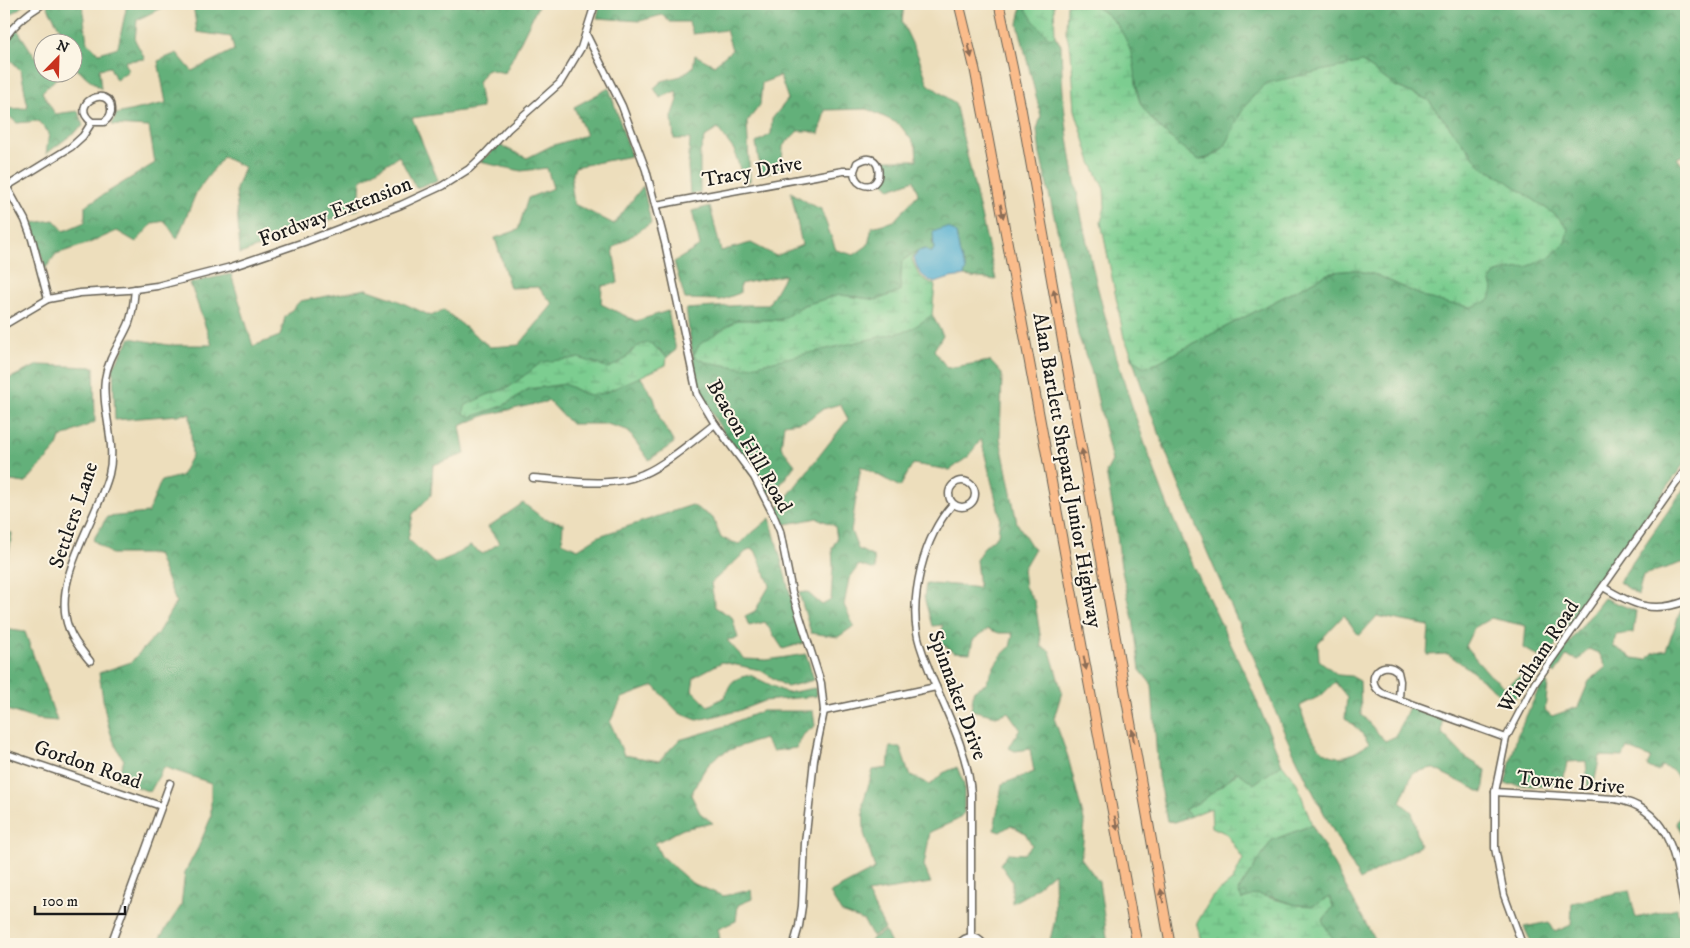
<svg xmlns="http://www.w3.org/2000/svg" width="1690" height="948" font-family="'IM FELL DW Pica',serif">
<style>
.forest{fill:url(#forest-crowns);stroke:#40664b;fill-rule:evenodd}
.wetland{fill:url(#wetland-marsh);stroke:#4c7456}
.water{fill:#51aed0;stroke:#366576}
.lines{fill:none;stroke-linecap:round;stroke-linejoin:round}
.minor-casing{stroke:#656054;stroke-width:9}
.highway-casing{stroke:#656054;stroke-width:11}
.minor{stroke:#fff;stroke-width:6}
.highway{stroke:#fabc8b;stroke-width:9}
.oneway{fill:#8b6c54}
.labels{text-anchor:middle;stroke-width:4;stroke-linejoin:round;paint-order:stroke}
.street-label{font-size:21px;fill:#1c1c1c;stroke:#fcf5e5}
</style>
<defs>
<pattern id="forest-crowns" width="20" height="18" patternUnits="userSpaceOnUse" patternTransform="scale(1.25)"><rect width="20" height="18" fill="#64b07a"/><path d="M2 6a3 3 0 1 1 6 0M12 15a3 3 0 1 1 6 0" fill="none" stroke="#528e63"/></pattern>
<pattern id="wetland-marsh" width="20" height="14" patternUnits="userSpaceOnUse" patternTransform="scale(1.25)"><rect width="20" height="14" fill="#7bcd90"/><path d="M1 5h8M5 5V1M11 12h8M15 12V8" fill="none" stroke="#6aaf7c"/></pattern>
</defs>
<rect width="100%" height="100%" fill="#fcf5e5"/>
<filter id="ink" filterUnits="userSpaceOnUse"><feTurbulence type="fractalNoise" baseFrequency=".02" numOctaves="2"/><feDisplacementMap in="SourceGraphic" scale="10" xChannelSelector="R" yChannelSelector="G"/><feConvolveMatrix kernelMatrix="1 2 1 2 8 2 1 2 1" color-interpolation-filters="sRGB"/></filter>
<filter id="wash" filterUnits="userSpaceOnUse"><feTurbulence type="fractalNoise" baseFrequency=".0096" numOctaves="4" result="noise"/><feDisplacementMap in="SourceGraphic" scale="20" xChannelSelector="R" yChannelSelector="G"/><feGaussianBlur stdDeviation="1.12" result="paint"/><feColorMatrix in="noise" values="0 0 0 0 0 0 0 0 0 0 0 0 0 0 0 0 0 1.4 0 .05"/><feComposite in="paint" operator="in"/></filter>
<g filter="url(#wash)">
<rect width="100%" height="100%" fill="#eddebc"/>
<!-- forest -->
<g class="forest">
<path d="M5,4H25L9,16Z"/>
<path d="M48,4H82L87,42L99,53L118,47L126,9V4H169L137,20L135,40L145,59L125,61L128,71L116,80L110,67L99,69L101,89L73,66L72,42H57L64,36L47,6Z"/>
<path d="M193,4H539L505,73L487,69L478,82L482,108L412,118L438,180L416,188L399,156L361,180L359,209L240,254L236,189L244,167L223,157L197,191L177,239L165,221L153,223L136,242L117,231L87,244L56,254L45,269L33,223L54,220L64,231L85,222V206L155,163L149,127L112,125L116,114L166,103L158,61L177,53L192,71L234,50L231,37L197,32Z"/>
<path d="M600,4H904L902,22L919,58L928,84L955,103L996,280L964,276L966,269L960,255L956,233L932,241L934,249L931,253L926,249L917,251L902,261L900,291L877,300L840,295L804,305L781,320H737L909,330L932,315L943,335L934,350L947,368L990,361L1002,374L1000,438L1017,523L1034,550L1023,569L1025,587L1035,602L1042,647L1050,651L1062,692L1054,718L1068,757L1085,824L1081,858L1099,882L1108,944H1049L1055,919L1054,872L1030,893L1012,903V881L1000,864L1008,853L1024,854L1032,845L1025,833L1011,825L1000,832L994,830L1002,784L1034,772L1030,749L1015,751L1009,748L1020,729L1008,712L996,716L971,710L974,690L986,684C992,669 997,658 1010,647L1013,633H999L988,629L973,640L970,653L954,652L940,642L943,625L932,626L924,597L926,584L955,585L979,588L976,560L984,547L998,535L1000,516L981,439L969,456L950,470L913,464L900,487L861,466L851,531L858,549L874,557L875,570L859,565L849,579L844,605L854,626L838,637L811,633L799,593L807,592L822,605L831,600L833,565L832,548L837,539L835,526L817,518L782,525L776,511L848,419L840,404L823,409L806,421L784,424L781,447L795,465L780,485L766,496L717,422L697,386L686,309L745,305H768L785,275L740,284V293L721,300L685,299L674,262L700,246L692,211L710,206L721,251L751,243L776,256L802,245L791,192L810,204L821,209L836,250L854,255L868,245L872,227L894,221L918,194L914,180L890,189L884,182L880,160H917L916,146L899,124L867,109L825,110L819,134L809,131H798L783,146L782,166L773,171L761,175L756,143L771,134L772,119L788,99L780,76L762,83L760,105L747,122L750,181L744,182L734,150L718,129L706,136L700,152V193L690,194L688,167L690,139H674L672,117L678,100L676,91L660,98L654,88L662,81L681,76L693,67L695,55L714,65L732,50L726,30L693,34L689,22H670L662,15L640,21L597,18Z"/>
<path d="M1022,4L1049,38L1055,36L1061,45C1062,68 1062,91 1065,114C1081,245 1117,373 1164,496C1188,558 1218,617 1246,676C1259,705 1270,735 1282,764L1254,784L1237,772L1202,801L1184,810L1191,816L1175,822L1167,821L1158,777L1152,685L1140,670L1133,619L1121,567L1116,527L1106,472L1112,461L1091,370L1078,335L1070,287L1040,154L1037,130L1041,116L1018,24Z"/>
<path d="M1093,4H1686V154L1677,158L1686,170V461L1566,628L1552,651L1539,657L1524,648L1526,626L1491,618L1474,628L1465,646L1490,675L1505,687L1524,673L1530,685L1509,702L1469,669L1448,654L1427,655L1429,626L1377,616L1359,636L1344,615L1318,643L1319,660L1338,675L1351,676L1360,681L1361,714L1385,741L1396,736L1409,707L1443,719L1442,733L1465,757L1486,770L1483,793L1432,768L1413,773L1400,802L1412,812L1420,846L1360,880C1331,827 1302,774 1278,718C1267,692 1258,666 1246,640C1204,546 1162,451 1130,352L1135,361L1154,364L1331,272L1355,270L1377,275L1427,298L1472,307L1493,289L1490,280L1496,273L1529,266L1568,228L1557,216L1505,180L1481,166L1428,100L1395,86L1362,62L1240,114C1231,137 1226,155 1199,160C1181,148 1151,123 1141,104C1138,98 1137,89 1136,82C1129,50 1126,21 1093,6ZM1335,682L1347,697L1345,718L1359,730L1369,743C1329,776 1310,743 1300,706L1322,695Z"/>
<path d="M15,26L35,57L42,54V72L62,73L42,92L55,114L78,111L83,126L46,154L49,133L38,121L17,123L4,112V109L28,108L21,71L4,53V39Z"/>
<path d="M609,88L631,156L575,167L571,182L574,204L614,224L643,186L651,223L613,248L618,283L602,286L601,304L636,321L668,311L676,350L667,357L659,349L632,350L626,359L609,369L593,362L524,376L508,388L487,395L471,417L503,406L528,389L565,384L583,393L591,395L604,393L640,376L654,398L660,419L674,443L649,460L627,430L607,424H571L549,401L486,415L460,426L465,454L433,465L431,495L413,514L408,539L434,563L446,560L470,546L483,554L499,543L488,527L523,503L544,519L563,523L562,542L578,549L599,536L692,505L713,518L721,538L739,544L770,518L803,643L783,649L765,622L749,626L745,616L755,611L770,585L755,550L749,549L711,583L715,607L732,617L738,638L727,640L744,659L767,660L806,654L814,680L787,687L760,670L722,662L694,677L692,690L708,706L725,697C731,680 733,679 750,675L787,693L815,688L817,696L764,701L738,711L697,720L679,713L654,686L622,698L610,722L624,755L659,761L679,740L717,729L762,711H813L815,726L804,734L796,748L773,751L764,739C751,743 724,750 715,758C704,767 697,783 691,795L700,813L713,823L683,829L655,843L661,856L692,883L723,896L751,890L752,899L738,905L736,921L718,929L721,944H159L161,936L181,906L185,872L198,848L211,817V783L164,767L150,792L116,779L124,760C106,735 104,703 99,673L131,662L157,634L176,602L157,554H111L93,540L107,517L148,513L161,481L181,476L192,455L190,414L115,420L113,368L130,338L168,345H212L190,283L231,274L253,346L280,336L285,317L300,301L366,289L392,298L431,316L444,310L490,347L519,345L553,304L538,287L510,288L495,238L518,230L528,198L553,188L547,168L521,171L480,162L499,145L527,158L551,146L586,135L574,107Z"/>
<path d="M38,365L94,367L95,422L60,438L56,449L25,483L4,480V381Z"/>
<path d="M1686,485L1685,562L1643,575L1638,595L1619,582Z"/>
<path d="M4,531L12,533L9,553L4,569Z"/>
<path d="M1604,598L1636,611L1633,633L1616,635L1613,646L1633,658L1647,660L1653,653L1666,650L1681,610L1686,611V795C1681,781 1677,769 1661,766L1658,772L1647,766L1651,758L1627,748L1623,757L1600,756L1593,788L1588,787L1586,761L1567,762L1563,782L1548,787L1505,784L1517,736L1543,680L1548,684L1545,710L1552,716L1578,707L1589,681L1606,667L1599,653L1588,649L1579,660L1566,656L1555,674L1549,668Z"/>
<path d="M4,629L25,632L57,721L35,719L4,709Z"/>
<path d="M890,747H900L909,774L930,785L943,773L957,767L964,784V813L957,820L930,832L924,866L931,883L867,893L885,929L872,936L864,921L841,912L830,893L875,869L864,833L863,803L873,770L888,768Z"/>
<path d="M1686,807V832L1683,835L1676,823Z"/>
<path d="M1312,825L1377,944H1332L1334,942L1322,921L1333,907L1330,898L1313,906L1296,905L1271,897L1242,900L1238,891L1272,840Z"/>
<path d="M1629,890L1636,918L1677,908L1684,944H1532L1524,927L1549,922L1555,932L1571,925L1572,903Z"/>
<path d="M885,931L891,944H869L872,938Z"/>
</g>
<!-- wetland -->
<g class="wetland">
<path d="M1023,4H1054L1055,36L1049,38L1033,20Z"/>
<path d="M1067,4H1093V6C1119,18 1131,44 1135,71C1136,81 1136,95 1141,104C1151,123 1181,148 1199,160C1230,155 1228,135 1241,113C1248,101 1257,92 1267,83L1362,62L1395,86L1428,100L1481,166L1505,180L1557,216L1568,228L1565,243L1549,258L1529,266L1496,273L1490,280L1493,289L1490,300L1472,307L1451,304L1427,298L1377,275L1355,270L1331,272L1154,364L1144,367L1135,361L1124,338L1101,222L1105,207L1104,189L1091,162L1075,110L1071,51L1066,32Z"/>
<path d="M917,251L912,259C918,275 920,278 935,285L932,315L910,330L743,368L706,362L693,356L700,344L737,320H781L804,305L840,295L877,300L900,291L902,261Z"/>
<path d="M650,343L667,357L666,365L604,393L591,395L583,393L565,384L528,389L503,406L471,417L463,413L466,405L487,395L508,388L542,362L579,358L609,368C614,365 622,362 627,357C636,347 636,345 650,343Z"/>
<path d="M1282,764L1297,783L1312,825L1272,840L1238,891L1242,900L1256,894L1296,905L1313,906L1330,897L1333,907L1322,921L1335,942L1332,944H1297L1292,942L1289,944H1203L1197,923L1212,897L1233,880L1243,859L1227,834L1212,827L1211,808L1191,816L1184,810L1202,801L1238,772L1254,784Z"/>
</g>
<!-- water -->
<path class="water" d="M943,228H949L956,233L960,255L966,269L964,276L950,278L935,283C922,277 918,273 914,258L918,251L926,249L931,253L934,249L933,232Z"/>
</g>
<g filter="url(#ink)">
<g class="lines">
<!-- minor casing -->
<g class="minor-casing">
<g id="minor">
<path d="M586,34L622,106L646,170L665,243L697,394L715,424L754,477L772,512L780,531L792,592L821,683L824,711L814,760L805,843L802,906L799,926L794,944"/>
<path d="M4,39C14,24 28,13 43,4"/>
<path d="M4,182L25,220L32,239L48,299"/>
<path d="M6,187L71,147L83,136L92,122C67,104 110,83 111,109C112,115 108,119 104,122H92"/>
<path d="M656,205L843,171H854C854,177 856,181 861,184C886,195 884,144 857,163L854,171"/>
<path d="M4,325L48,299L80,293L128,290L157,286L231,267L304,242L401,205L442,186L469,169L484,155L508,129L560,83L581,48L595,4"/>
<path d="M533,478C568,480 609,489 643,474C665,465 695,439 715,424"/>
<circle cx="962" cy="494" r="13"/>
<path d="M953,504C937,522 927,544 921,568C916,589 913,610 917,632C919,647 926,661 931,675C947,713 968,752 971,794V937"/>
<path d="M1603,587C1633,605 1652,614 1686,601"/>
<path d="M90,661C82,651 73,641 69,629C50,581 97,520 109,474C117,442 101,410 105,379C108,358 121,342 129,323C133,312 134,300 135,289"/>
<path d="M1399,699L1400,681L1398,672C1381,655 1361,683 1384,694L1506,738"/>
<path d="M824,711L936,687"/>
<path d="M4,753L161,806"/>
<path d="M1495,792L1615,799C1676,809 1676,868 1686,916"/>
<path d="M111,944L170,783"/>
<path d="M959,944C966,935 977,935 983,944"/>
<path d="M1522,944L1504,895L1495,848V792L1506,738L1535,683L1686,469"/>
</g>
</g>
<!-- highway casing -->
<g class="highway-casing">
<g id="highway">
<path d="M959,4L975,70L988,138L1137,944"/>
<path d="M999,4L1021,108L1170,944"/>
</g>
</g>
<!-- minor -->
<use href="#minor" class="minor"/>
<!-- highway -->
<use href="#highway" class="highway"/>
</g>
<!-- one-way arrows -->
<defs><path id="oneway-solid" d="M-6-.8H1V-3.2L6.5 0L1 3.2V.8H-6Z" transform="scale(1.25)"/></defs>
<g class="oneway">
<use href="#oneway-solid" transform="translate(970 51) rotate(77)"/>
<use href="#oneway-solid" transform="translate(1002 211) rotate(79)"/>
<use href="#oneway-solid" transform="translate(1055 296) rotate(-100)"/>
<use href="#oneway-solid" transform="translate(1083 456) rotate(-100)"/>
<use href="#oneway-solid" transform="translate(1085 663) rotate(79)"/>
<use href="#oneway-solid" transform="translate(1133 736) rotate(-100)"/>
<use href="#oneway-solid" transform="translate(1116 823) rotate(79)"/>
<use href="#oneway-solid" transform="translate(1162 896) rotate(-100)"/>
</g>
</g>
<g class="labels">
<!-- street labels -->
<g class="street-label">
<text transform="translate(752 171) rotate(-10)" y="7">Tracy Drive</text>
<text transform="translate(335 211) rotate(-21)" y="7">Fordway Extension</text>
<text transform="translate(750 446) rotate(60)" y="7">Beacon Hill Road</text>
<text transform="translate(1068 470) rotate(80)" y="7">Alan Bartlett Shepard Junior Highway</text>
<text transform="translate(73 515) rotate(-71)" y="7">Settlers Lane</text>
<text transform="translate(1538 656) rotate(-57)" y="7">Windham Road</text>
<text transform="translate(958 695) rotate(70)" y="7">Spinnaker Drive</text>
<text transform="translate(88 764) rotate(19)" y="7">Gordon Road</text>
<text transform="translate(1571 782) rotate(5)" y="7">Towne Drive</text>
</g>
</g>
<!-- margin -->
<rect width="1690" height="948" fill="none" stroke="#fcf5e5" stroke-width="20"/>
<!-- north arrow -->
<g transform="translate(58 58) rotate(23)"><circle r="24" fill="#fcf5e5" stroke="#a29e95"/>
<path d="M0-4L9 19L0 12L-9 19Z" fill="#c8321e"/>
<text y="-8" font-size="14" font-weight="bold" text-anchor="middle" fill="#1c1c1c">N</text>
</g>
<!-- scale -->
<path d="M35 906v8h90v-8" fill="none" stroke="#1c1c1c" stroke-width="2.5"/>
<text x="42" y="906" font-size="15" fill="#1c1c1c" stroke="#fcf5e5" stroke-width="4" paint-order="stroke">100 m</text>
</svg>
